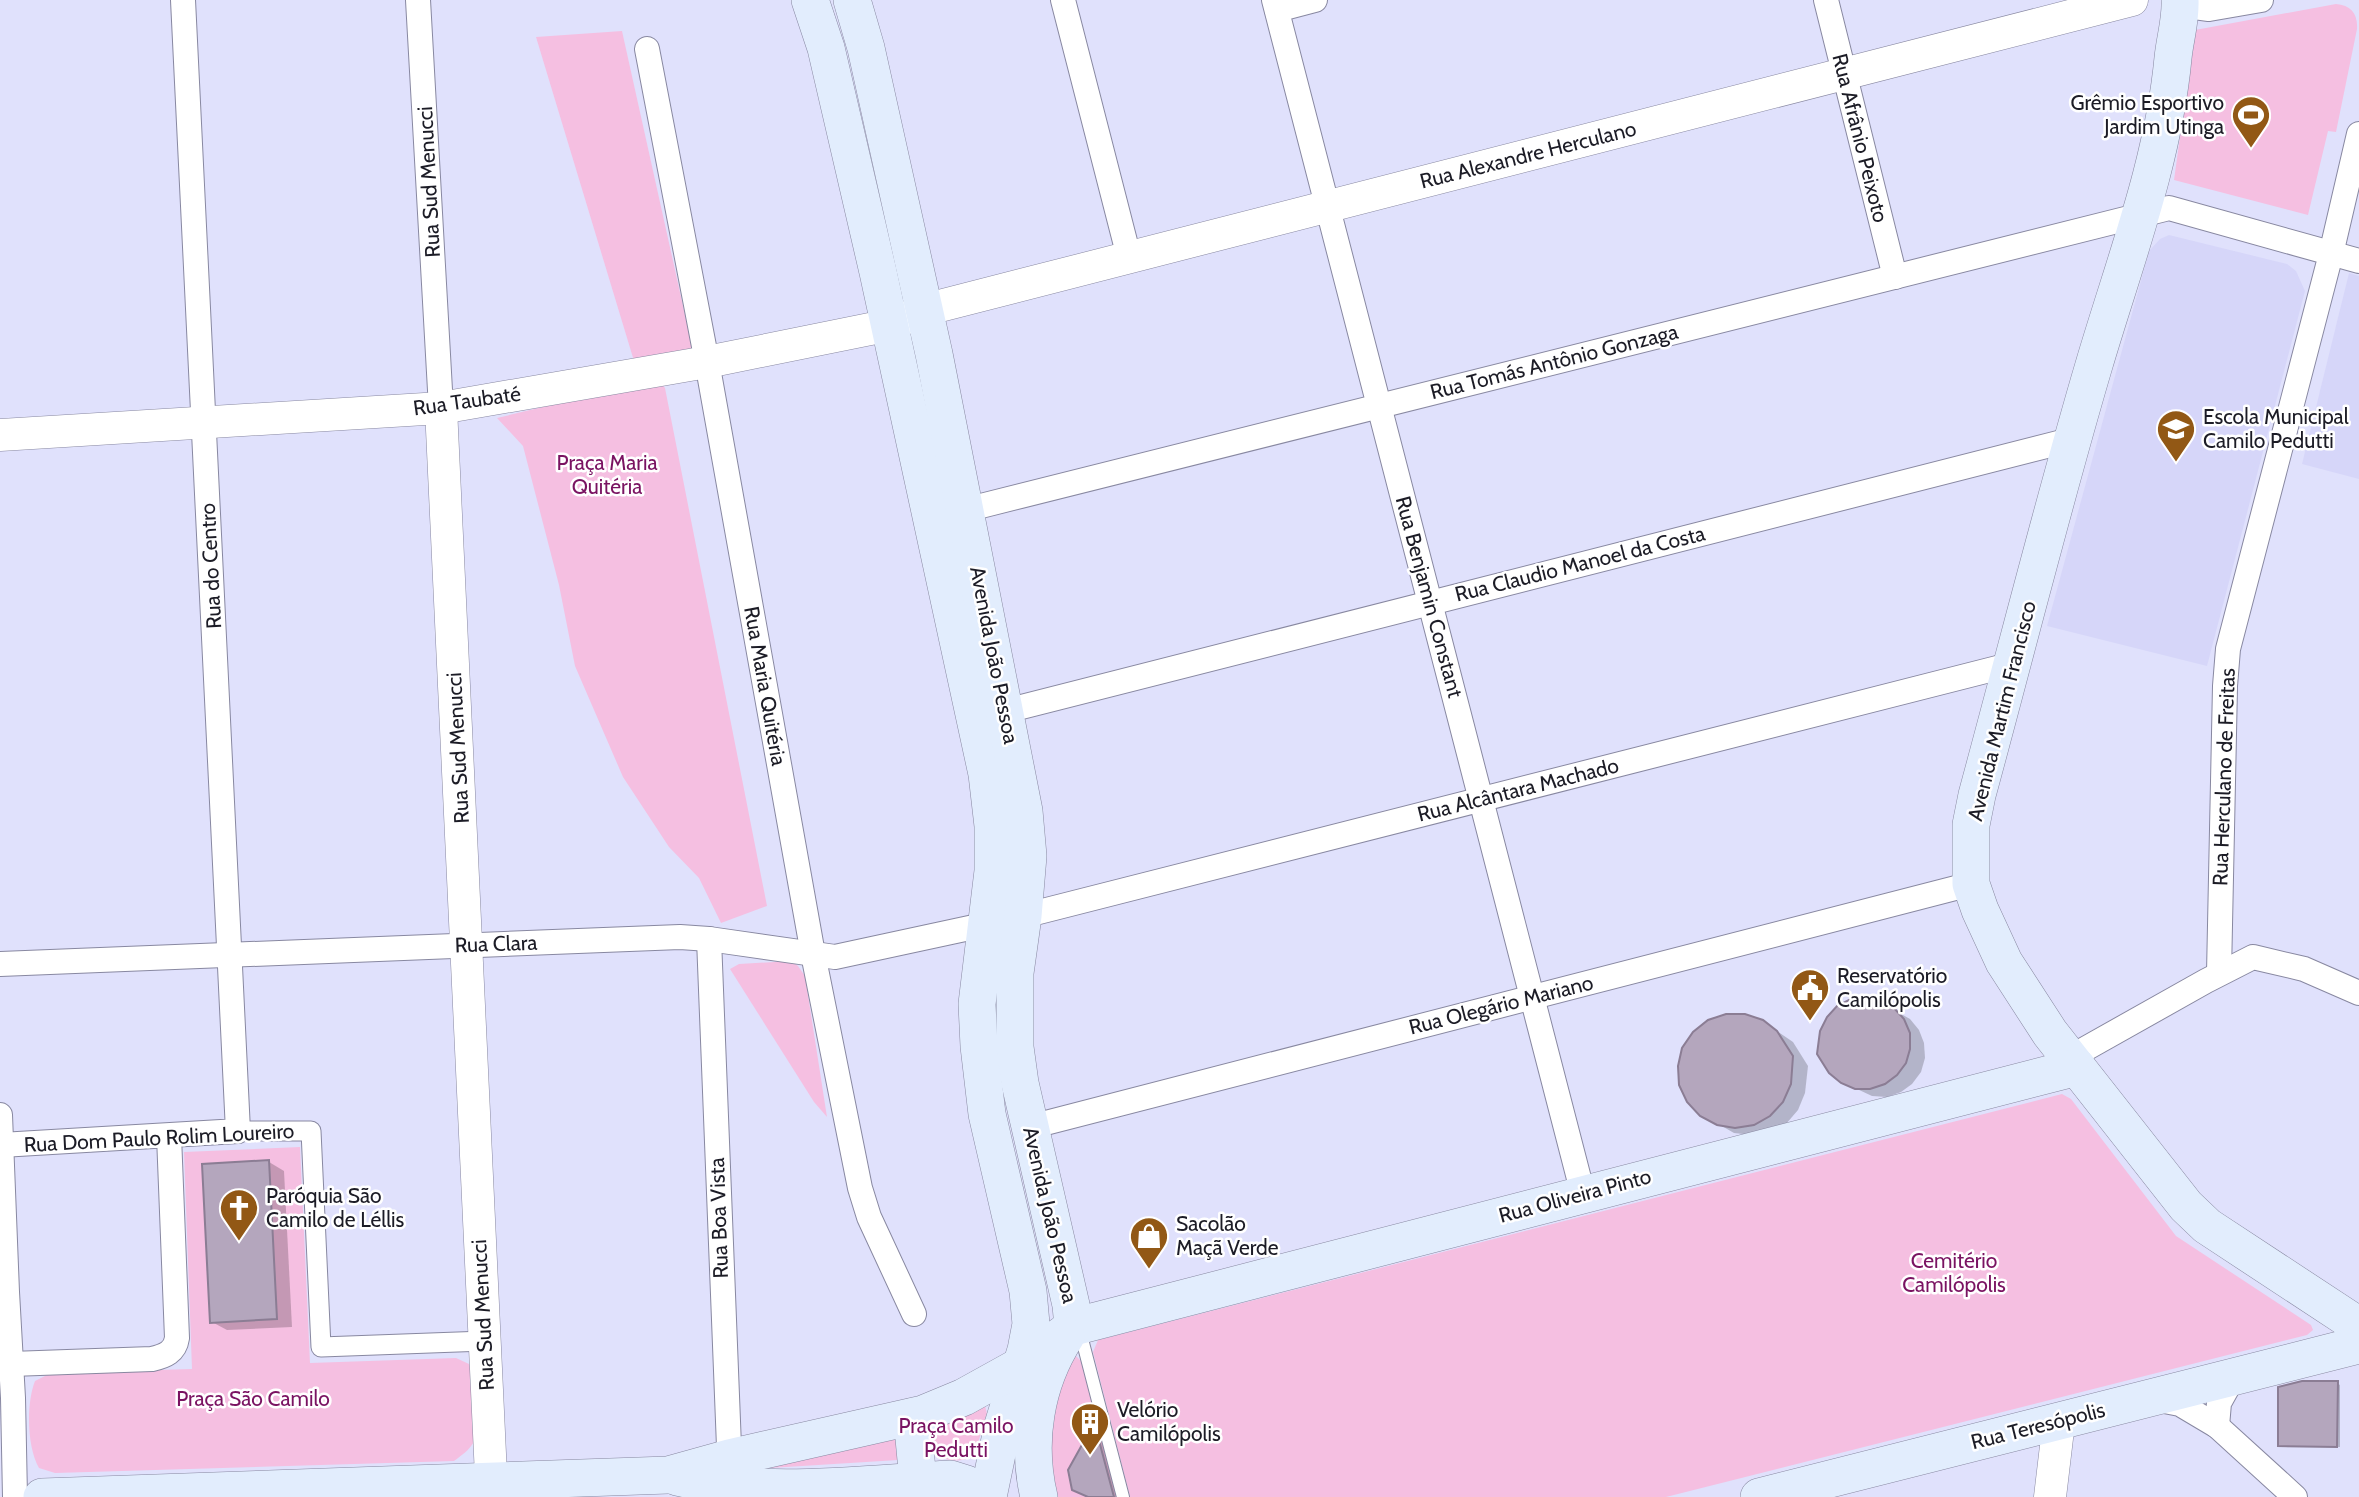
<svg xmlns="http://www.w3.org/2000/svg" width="2359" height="1497" font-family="Cabin,sans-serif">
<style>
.built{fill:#d6d6f9}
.green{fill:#f5bfe1}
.shadow{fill:#0003}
.building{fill:#b4a6bd;stroke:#8b7d94;stroke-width:2}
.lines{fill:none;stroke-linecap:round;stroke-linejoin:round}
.service-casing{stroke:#8888a1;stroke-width:14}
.pedestrian-casing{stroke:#8888a1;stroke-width:21}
.minor-casing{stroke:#8888a1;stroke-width:26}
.tertiary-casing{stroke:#8888a1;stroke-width:33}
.secondary-casing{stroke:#8888a1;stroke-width:38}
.service{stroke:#fff;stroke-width:12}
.pedestrian{stroke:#fff;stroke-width:19}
.minor{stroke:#fff;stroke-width:24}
.tertiary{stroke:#fff;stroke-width:32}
.secondary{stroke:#e2edfd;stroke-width:37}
.labels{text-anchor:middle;stroke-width:5;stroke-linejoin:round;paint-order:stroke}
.poi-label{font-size:21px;fill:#1c1c26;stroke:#fff;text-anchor:start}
.street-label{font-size:21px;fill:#1c1c26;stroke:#fff}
.park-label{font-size:21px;fill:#7a1362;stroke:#fff}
</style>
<rect width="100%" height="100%" fill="#e0e1fc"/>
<!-- built -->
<g class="built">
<path d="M2169,235L2287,264L2296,271L2305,291L2207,666L2047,626L2149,251L2160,239Z"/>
<path d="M2349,273L2359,276V479L2302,464Z"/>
</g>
<!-- green -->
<g class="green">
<path d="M2336,4C2351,5 2358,14 2357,29L2336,132L2328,131L2308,215L2174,180L2195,30Z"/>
<path d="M622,31L693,351L634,361L536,37Z"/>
<path d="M652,381L660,382L665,388L767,906L721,923L699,878L669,847L623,777L575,666L559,585L523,446L497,418Z"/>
<path d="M791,961L798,966L805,976L827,1117L814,1102L730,969L739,964Z"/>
<path d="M2062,1094L2071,1099L2176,1236L2311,1325L2313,1330L2307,1335L1666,1497H1130L1093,1352L1098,1340Z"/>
<path d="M300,1147L310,1363L456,1358L469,1364C475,1379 479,1419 476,1436C473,1448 463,1454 454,1461L55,1473L39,1468C27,1447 26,1404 35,1381L51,1373L192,1369L184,1152Z"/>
<path d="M1076,1356L1081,1361L1116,1497H1054C1043,1453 1050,1394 1076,1356Z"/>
<path d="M980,1405L985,1406L987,1414L974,1456C961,1463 945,1462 934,1453L930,1429Z"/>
<path d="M896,1434L898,1460L753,1469Z"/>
</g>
<!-- shadow -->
<g class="shadow">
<path d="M1880,1002L1910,1019L1919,1030L1924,1043L1925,1058L1921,1072L1912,1084L1901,1092L1887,1097L1872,1096L1842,1082Z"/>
<path d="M1762,1021L1793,1042L1808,1066L1805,1093L1798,1110L1786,1124L1752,1135L1734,1133L1701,1114Z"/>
<path d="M269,1162L284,1171L292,1327L227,1330L212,1322Z"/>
<path d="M2337,1383L2340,1385V1447L2280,1445Z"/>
<path d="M1093,1419L1104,1426L1124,1497H1089L1084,1443Z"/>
</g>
<!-- building -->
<g class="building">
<path d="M1866,997L1881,1000L1894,1008L1904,1019L1910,1033V1049L1906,1063L1897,1075L1885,1084L1870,1089H1855L1841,1083L1829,1073L1817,1054L1820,1031L1827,1017L1837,1006L1851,999Z"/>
<path d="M1726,1014H1745L1763,1020L1777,1031L1793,1056L1791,1084L1783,1102L1770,1116L1754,1125L1735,1128L1717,1125L1700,1116L1687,1102L1679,1085L1678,1066L1682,1048L1693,1032L1708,1020Z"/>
<path d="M269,1160L277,1319L210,1323L202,1164Z"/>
<path d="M2302,1381H2338L2337,1447L2278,1446V1387Z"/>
<path d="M1093,1418L1114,1497H1088L1072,1490L1068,1470L1083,1443L1077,1419Z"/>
</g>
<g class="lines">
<!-- service casing -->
<g class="service-casing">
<path id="service" d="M1075,1330L1083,1343L1123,1497"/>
</g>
<!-- pedestrian casing -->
<g class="pedestrian-casing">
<path id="pedestrian" d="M238,1131H311L321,1347L485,1341"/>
</g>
<!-- minor casing -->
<g class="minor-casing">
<g id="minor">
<path d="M418,0L441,408"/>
<path d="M1063,0L1129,257"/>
<path d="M1274,0L1583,1194"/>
<path d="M1826,0L1895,277"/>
<path d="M2180,5L2209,9L2261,0"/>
<path d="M1277,10L1315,0"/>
<path d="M647,49L707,362L813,954L860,1188L869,1217L914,1314"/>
<path d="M965,510L2169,208L2359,261"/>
<path d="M1006,711L2074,439"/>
<path d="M1023,916L2013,664"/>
<path d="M709,939L730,1472"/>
<path d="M0,964L680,937L709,939L835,957L988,924"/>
<path d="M2219,973L2225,686L2228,649L2331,254L2359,134"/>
<path d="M2069,1058L2206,981L2253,957L2304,969L2359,993"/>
<path d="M0,1115L7,1292L13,1398L15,1497"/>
<path d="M1030,1127L1971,884"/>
<path d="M1,1145L238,1131L183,0"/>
<path d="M11,1364L152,1359C165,1356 175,1352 177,1338L169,1136"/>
<path d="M2154,1399L2180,1404L2217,1426L2295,1497"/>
<path d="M2217,1426L2219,1403L2234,1376"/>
</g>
</g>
<!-- tertiary casing -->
<g class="tertiary-casing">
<g id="tertiary">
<path d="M441,408L492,1497"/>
<path d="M0,435L441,408L707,362L890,325L924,310L2132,0"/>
<path d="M2050,1497L2059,1421"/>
</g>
</g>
<!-- secondary casing -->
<g class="secondary-casing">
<g id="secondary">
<path d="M810,0L826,48L878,272L987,774L993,826V871L977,1004L979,1046L987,1114L1028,1291L1031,1324L1026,1350L1003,1425L988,1497"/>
<path d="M852,0L866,48L934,354L1024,811L1028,856L1023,916L1015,973V1047L1020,1083L1071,1305L1073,1327"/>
<path d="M2180,0C2181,20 2175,38 2173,58C2163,164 2124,263 2094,365C2052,507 2016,652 1977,795L1971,825V884L1980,910L2004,962L2050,1033L2186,1206L2207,1226L2359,1326"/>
<path d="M912,1417L918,1481"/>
<path d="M677,1477C764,1497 861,1484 950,1479L966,1484L976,1497"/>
<path d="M42,1497L668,1475L729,1458L923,1414L964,1397L1020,1366L1073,1327L2077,1067"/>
<path d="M1039,1497C1026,1442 1035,1384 1066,1336"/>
<path d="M1759,1497L2359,1345"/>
</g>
</g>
<!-- service -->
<use href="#service" class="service"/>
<!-- pedestrian -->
<use href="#pedestrian" class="pedestrian"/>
<!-- minor -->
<use href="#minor" class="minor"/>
<!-- tertiary -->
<use href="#tertiary" class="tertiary"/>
<!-- secondary -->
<use href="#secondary" class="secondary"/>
</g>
<!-- icons -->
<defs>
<g id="stadium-pin" transform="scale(2.0125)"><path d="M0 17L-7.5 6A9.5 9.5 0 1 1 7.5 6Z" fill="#925815" stroke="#fff"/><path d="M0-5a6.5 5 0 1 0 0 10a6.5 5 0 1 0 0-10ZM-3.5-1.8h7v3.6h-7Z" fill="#fff"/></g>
<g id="school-pin" transform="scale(2.0125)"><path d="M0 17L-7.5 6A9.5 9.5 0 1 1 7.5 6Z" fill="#925815" stroke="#fff"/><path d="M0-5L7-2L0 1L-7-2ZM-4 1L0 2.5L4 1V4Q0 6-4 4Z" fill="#fff"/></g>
<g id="civic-pin" transform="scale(2.0125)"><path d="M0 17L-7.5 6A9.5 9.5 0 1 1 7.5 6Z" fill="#925815" stroke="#fff"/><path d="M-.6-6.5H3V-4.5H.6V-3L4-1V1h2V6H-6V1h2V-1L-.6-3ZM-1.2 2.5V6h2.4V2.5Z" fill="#fff"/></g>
<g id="church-pin" transform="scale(2.0125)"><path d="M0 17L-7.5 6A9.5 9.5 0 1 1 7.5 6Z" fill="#925815" stroke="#fff"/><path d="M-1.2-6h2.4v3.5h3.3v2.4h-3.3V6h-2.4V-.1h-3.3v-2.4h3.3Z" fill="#fff"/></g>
<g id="shop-pin" transform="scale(2.0125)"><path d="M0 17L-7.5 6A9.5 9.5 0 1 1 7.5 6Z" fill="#925815" stroke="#fff"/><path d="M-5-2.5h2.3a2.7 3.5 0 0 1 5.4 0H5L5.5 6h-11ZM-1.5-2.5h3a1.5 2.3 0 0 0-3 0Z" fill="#fff"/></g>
<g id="building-pin" transform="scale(2.0125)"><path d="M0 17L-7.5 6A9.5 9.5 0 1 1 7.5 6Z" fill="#925815" stroke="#fff"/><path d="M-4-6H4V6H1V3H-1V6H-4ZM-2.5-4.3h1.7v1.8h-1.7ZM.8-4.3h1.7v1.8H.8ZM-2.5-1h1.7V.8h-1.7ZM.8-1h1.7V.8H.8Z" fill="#fff"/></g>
</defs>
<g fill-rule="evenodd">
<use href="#stadium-pin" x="2251" y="115"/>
<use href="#school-pin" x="2176" y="429"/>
<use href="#civic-pin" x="1810" y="988"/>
<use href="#church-pin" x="239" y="1208"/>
<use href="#shop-pin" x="1149" y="1236"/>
<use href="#building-pin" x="1090" y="1422"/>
</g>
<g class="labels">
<!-- poi labels -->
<g class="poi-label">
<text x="2224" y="110" text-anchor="end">Grêmio Esportivo<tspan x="2224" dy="24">Jardim Utinga</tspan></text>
<text x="2203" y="424">Escola Municipal<tspan x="2203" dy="24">Camilo Pedutti</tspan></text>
<text x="1837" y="983">Reservatório<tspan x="1837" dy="24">Camilópolis</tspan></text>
<text x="266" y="1203">Paróquia São<tspan x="266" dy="24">Camilo de Léllis</tspan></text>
<text x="1176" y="1231">Sacolão<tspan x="1176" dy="24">Maçã Verde</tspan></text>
<text x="1117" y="1417">Velório<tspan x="1117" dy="24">Camilópolis</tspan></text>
</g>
<!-- street labels -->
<g class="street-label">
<text transform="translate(1860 138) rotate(76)" y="7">Rua Afrânio Peixoto</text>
<text transform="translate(1528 155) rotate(-14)" y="7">Rua Alexandre Herculano</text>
<text transform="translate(429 182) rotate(-93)" y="7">Rua Sud Menucci</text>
<text transform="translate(1554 362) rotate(-14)" y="7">Rua Tomás Antônio Gonzaga</text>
<text transform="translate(467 401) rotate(-8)" y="7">Rua Taubaté</text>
<text transform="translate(1580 564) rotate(-14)" y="7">Rua Claudio Manoel da Costa</text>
<text transform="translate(211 566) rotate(-93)" y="7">Rua do Centro</text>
<text transform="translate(1429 597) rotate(75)" y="7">Rua Benjamin Constant</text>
<text transform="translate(994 655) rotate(79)" y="7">Avenida João Pessoa</text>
<text transform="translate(765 686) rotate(80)" y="7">Rua Maria Quitéria</text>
<text transform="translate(2002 711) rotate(-76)" y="7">Avenida Martim Francisco</text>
<text transform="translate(458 748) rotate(-93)" y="7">Rua Sud Menucci</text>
<text transform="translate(2224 777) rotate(-88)" y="7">Rua Herculano de Freitas</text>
<text transform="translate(1518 790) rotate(-14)" y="7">Rua Alcântara Machado</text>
<text transform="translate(496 944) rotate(-2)" y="7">Rua Clara</text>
<text transform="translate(1501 1005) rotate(-14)" y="7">Rua Olegário Mariano</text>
<text transform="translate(159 1138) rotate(-3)" y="7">Rua Dom Paulo Rolim Loureiro</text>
<text transform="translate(1575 1196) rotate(-15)" y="7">Rua Oliveira Pinto</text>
<text transform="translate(1050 1215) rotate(77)" y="7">Avenida João Pessoa</text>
<text transform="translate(719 1218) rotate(-92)" y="7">Rua Boa Vista</text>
<text transform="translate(483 1315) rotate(-93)" y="7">Rua Sud Menucci</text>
<text transform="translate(2038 1426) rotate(-14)" y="7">Rua Teresópolis</text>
</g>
<!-- park labels -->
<g class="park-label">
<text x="607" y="470">Praça Maria<tspan x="607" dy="24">Quitéria</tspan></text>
<text x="1954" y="1268">Cemitério<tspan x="1954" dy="24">Camilópolis</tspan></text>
<text x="253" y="1406">Praça São Camilo</text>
<text x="956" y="1433">Praça Camilo<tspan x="956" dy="24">Pedutti</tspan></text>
</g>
</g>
</svg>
